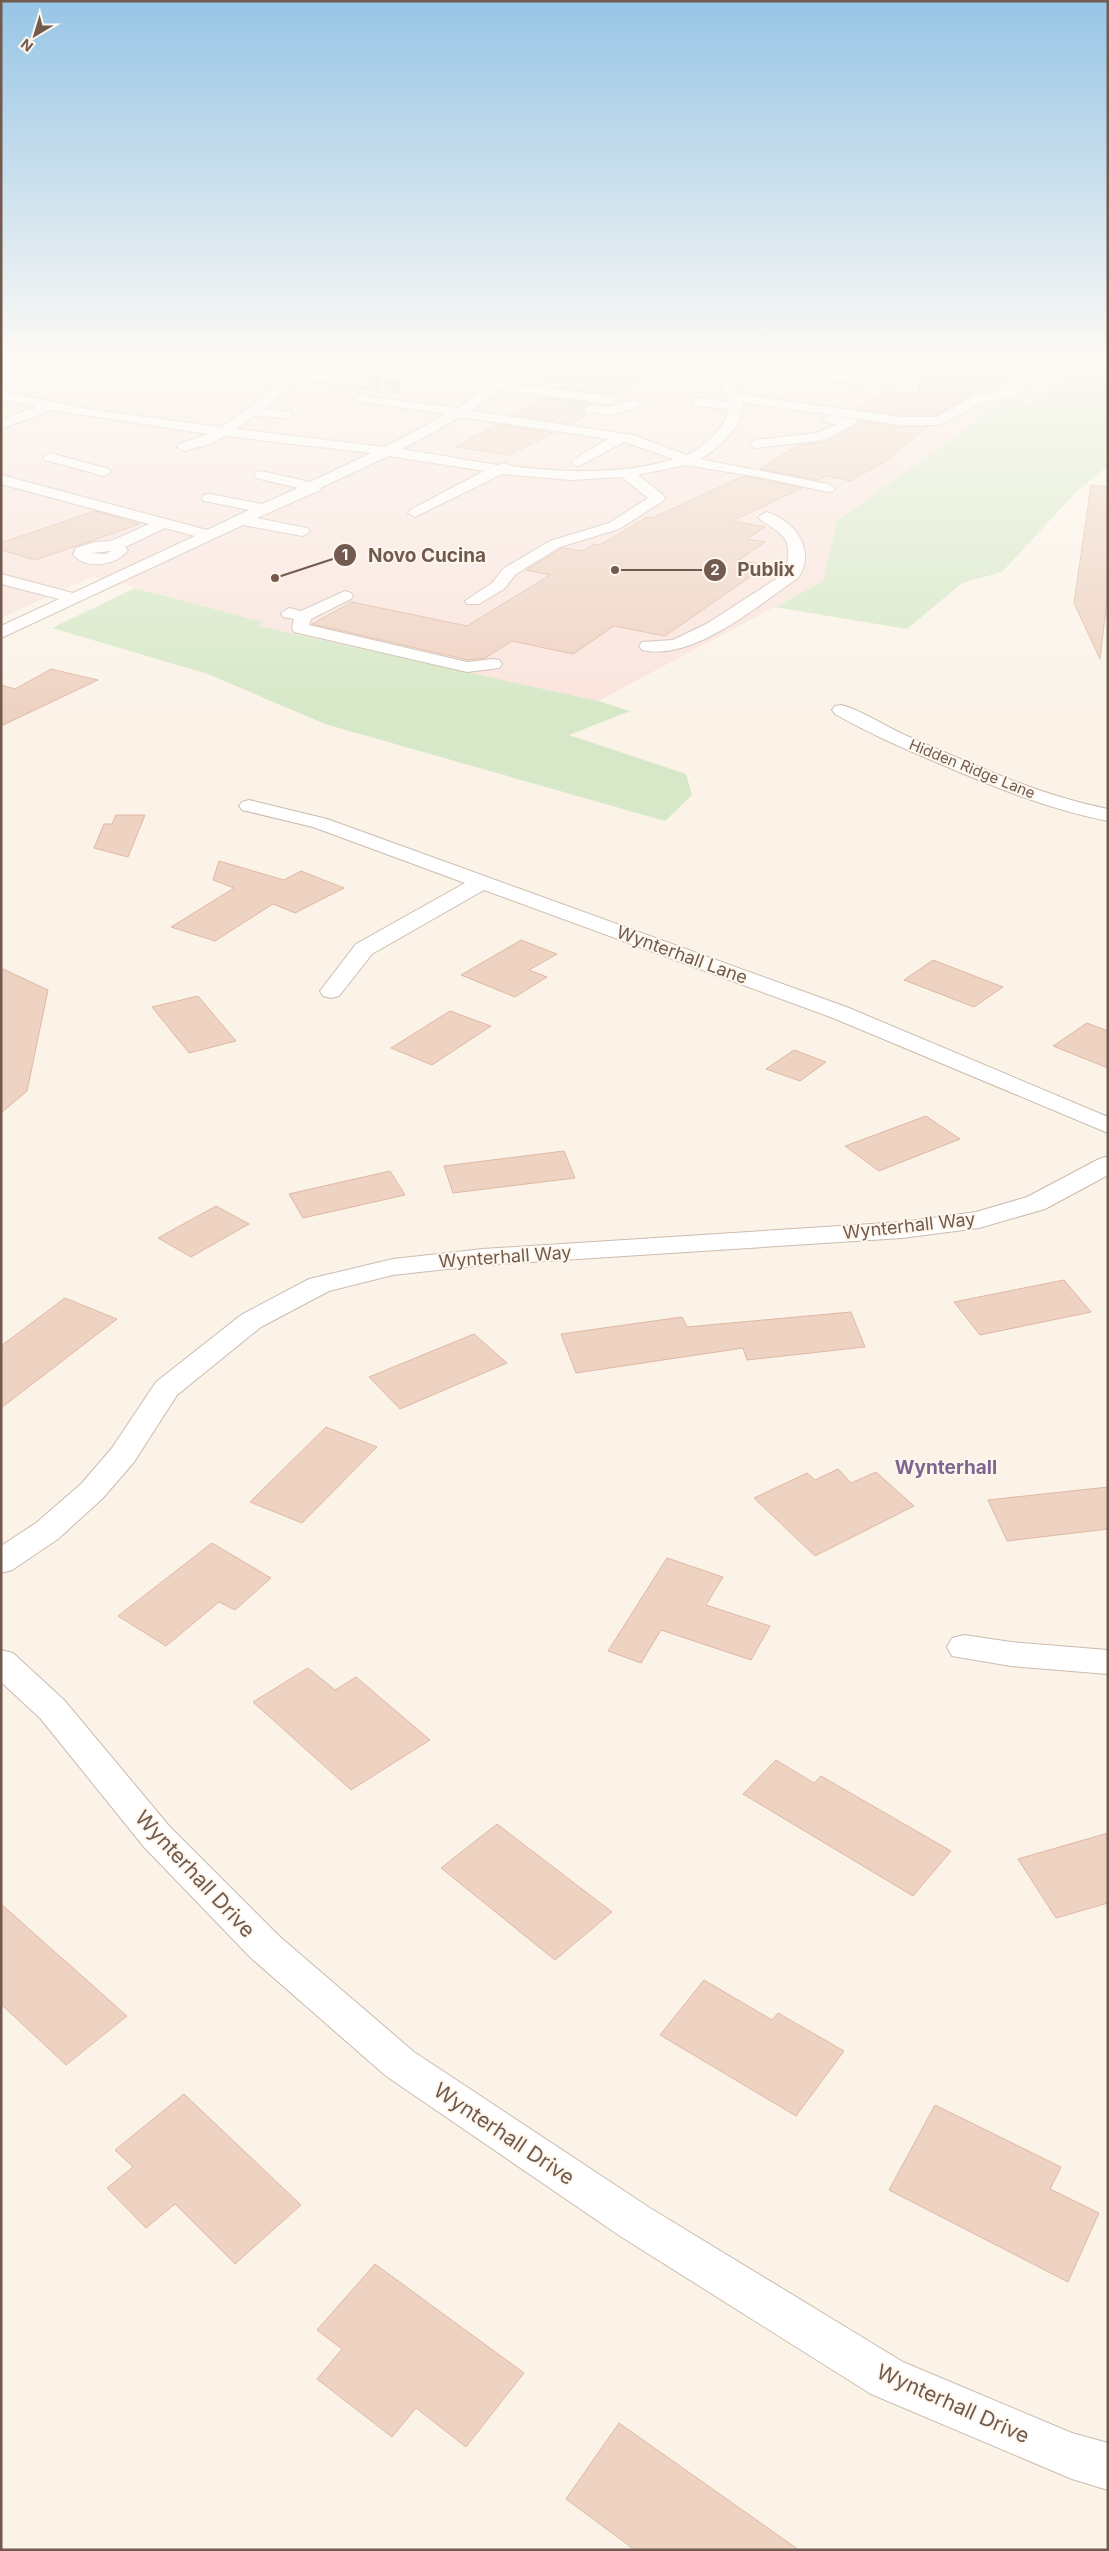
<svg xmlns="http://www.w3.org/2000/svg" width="1109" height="2551" font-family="Inter,sans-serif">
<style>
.commercial{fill:#fae4dd}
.green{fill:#d6e8c7}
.building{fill:#eed2c2;stroke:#e0b8a3}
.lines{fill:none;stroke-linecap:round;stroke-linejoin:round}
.minor-tunnel{stroke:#d9cdc2;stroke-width:14;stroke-dasharray:14 7;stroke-linecap:butt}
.minor-casing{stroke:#ccbbaf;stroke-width:2}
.minor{fill:#fff;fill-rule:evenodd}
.labels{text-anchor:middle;stroke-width:4;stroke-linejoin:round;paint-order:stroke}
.far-street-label{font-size:15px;fill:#735a4e;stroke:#fef7ee}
.street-label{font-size:18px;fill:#735a4e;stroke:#fef7ee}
.neighbourhood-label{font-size:19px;font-weight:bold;fill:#7f668f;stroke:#fef7ee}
.near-street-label{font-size:21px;fill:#735a4e;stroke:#fef7ee}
.leader{fill:none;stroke:#735a4e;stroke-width:2}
.callout-dot{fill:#735a4e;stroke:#fef7ee;stroke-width:2}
.mark-label{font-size:15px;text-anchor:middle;font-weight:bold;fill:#fff}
.callout-label{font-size:19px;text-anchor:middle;font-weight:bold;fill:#735a4e;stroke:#fef7ee;stroke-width:4;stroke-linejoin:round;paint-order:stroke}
</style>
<rect width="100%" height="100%" fill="#fbf3e8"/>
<!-- commercial -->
<path class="commercial" d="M1,357H1089L1033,404L837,521L823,581L598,701L257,626L262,622L93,576L1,618Z"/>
<!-- green -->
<g class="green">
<path d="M1089,357H1108V466L1077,491L1002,572L962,583L907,629L775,607L823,581L837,521L1006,400L1033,404Z"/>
<path d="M135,588L263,622L258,626L598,701L630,711L569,735L686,774L692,795L665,821L325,724L208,674L52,628Z"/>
</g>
<!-- building -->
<g class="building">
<path d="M541,357H592L590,362L594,366L655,371L612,395L563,388L576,381L539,379Z"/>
<path d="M623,357H680L672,361Z"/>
<path d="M921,357H1035L992,388L984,387L936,415H901L857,409L886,391L919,396Z"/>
<path d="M546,398L591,403L579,414L586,415L570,424L513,415Z"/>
<path d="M858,421L901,427H928L884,462L850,481L827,476L818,480L760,469L799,445L826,442L858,424Z"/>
<path d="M497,424L554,433L509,455L455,447Z"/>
<path d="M744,476L802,488L732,521L765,527L747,539L765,542L739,560L767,565L665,636L614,626L573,654L512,641L485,658L468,660L312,624L352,602L467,626L550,575L526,570L562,548L583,551L594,544L600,545L647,517L652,518Z"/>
<path d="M1091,485L1108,487V591L1100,659L1074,603Z"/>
<path d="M95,511L140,524L35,560L1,550V543Z"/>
<path d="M51,669L98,680L1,726V685L15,689Z"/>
<path d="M116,815H145L128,857L94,848L104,824H112Z"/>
<path d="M219,861L284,880L301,871L344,888L295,913L273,904L215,941L171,927L234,888L213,880Z"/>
<path d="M521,940L557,954L529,970L547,977L515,997L461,975Z"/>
<path d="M933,960L1003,987L974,1007L904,980Z"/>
<path d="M1,968L48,990L27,1091L1,1113Z"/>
<path d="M198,996L236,1041L189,1053L152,1007Z"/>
<path d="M450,1011L491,1026L432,1065L391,1048Z"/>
<path d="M1087,1023L1108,1031V1068L1053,1046Z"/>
<path d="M794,1050L826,1062L800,1081L766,1069Z"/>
<path d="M926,1116L960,1139L879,1171L845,1146Z"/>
<path d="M564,1151L575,1178L453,1193L444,1166Z"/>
<path d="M390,1171L405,1195L303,1218L289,1194Z"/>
<path d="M216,1206L249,1224L191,1257L158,1238Z"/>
<path d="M1064,1280L1091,1312L980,1335L954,1302Z"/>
<path d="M65,1298L117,1319L1,1408V1346Z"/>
<path d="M851,1312L865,1347L747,1360L743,1348L576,1373L561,1334L682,1317L687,1327Z"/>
<path d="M474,1334L507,1363L400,1409L369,1377Z"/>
<path d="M326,1427L377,1447L302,1523L250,1502Z"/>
<path d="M838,1469L851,1483L876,1472L914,1506L815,1556L754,1498L807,1473L815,1480Z"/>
<path d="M1108,1487V1529L1007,1541L988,1500Z"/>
<path d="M212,1543L271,1578L235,1610L219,1602L166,1646L118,1616Z"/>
<path d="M667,1558L723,1577L706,1605L770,1626L751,1660L661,1630L641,1663L608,1651Z"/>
<path d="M308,1668L335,1690L356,1677L430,1740L351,1790L253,1702Z"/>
<path d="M776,1760L814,1783L821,1776L951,1851L913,1896L743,1794Z"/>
<path d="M497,1824L612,1912L555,1960L441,1868Z"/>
<path d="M1108,1833V1903L1056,1918L1018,1859Z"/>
<path d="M1,1904L127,2016L66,2065L1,2004Z"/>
<path d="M704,1980L772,2020L778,2013L844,2051L796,2116L660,2035Z"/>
<path d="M184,2094L301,2205L235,2264L175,2204L146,2228L107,2188L133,2167L115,2150Z"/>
<path d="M935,2105L1061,2167L1050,2189L1099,2213L1068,2282L889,2190Z"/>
<path d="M375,2264L524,2373L466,2447L416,2408L392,2437L317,2379L342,2349L317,2330Z"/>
<path d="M619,2423L799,2550H635L566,2499Z"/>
</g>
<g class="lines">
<!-- minor-tunnel -->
<g class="minor-tunnel">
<path d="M365,383L400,387"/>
<path d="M567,405L588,408"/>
</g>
<!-- minor casing -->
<g class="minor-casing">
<g id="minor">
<path d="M310,357H324L306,373L365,379L371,383L365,387L298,380L264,409L290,412L292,415L290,418L255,416L237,429L385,447L447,414L361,402L354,398L356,395L458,408L498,378L464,374L462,371L464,368L507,371L525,357H539L507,383L611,396L618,400L611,404L499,390L472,411L633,435L687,455C705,446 723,430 729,410L698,406L691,402L698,398L729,402L725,389L708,361L710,357L868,378L869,381L863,385L723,366L740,394L901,417H936L974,396L1005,390L1051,357H1065L1014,396L983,402L939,425H901L742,402C744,426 719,448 700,459L828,484L835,488L833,491L828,492L759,477L685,465L638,475L663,495L665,498L663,501L619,529L560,547L516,574L504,589L479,604H467L465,601L492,583L504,568L550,541L609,523L648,498L622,477L571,480L502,474L415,517L408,513L410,510L484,471L389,456L322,487L320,490L257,518L307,528L310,531L307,534L302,536L243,525L1,638V626L59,599L1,584V574L73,593L195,536L165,528L125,547L128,550C118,565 85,571 73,554L76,548L94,542L111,541L149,524L1,484V475L207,530L249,510L204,501L202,498L204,495L209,494L262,504L298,488L256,478L254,475L256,472L261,471L310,482L371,453L225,436L207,445L184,451L177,447L179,444L208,434L52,410L1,429V420L36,407L1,399V391L87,409L221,427L250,407ZM461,417L608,439L574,459L572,462L574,465L579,466L624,442L674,459C622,475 564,473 511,466L504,463L497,465L402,449ZM111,551L106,554L91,553Z"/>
<path d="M598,357L683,364L687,365L692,377L686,381L681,380L678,371L594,364L592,361L594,358Z"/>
<path d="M153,360L214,366L220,370L214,374L149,367L147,364Z"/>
<path d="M5,365L11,369L1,374V366Z"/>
<path d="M635,400L642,404L640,407L609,415L587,412L585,409L592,405L609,407Z"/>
<path d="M830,415L855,419L857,422L825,440L756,448L749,444L756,440L817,433L836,424L825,422L823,419Z"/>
<path d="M50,453L109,469L111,472L104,476L45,460L43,457Z"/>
<path d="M766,512C795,520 817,551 798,578C758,605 693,662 642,650L639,646L642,642L673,640L708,623L785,573C793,540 787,537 761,520L758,517Z"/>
<path d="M345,591L351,593L353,596L351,599L311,619L309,625L467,662L493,659L499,660L502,664L499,668L467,672L294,632L292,628L294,619L283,617L281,613L289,608L301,611Z"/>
<path d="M841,705C862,710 886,727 907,736C972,764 1038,795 1108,809V821C1048,809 994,787 938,763C903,748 868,733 835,714L832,710L835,706Z"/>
<path d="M249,800L327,819L849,1008L1108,1117V1133L833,1018L484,890L372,954L339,996L331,998L323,996L320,991L356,944L465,883L313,827L242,810L239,806L242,802Z"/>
<path d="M1108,1156V1175L1045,1209L979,1228L902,1238L483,1265L393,1275L329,1291L261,1327L177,1395L134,1462L103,1498L58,1539L12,1570L1,1573V1546L36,1523L81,1484L112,1448L156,1382L241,1315L309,1279L393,1259L483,1249L902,1222L976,1212L1027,1197L1099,1159Z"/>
<path d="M964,1635L1011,1642L1108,1650V1674L1011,1666L952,1656L947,1647L952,1638Z"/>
<path d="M1,1650L13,1653L64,1700L170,1827L279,1936L414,2052L650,2208L903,2362L1072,2433L1108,2443V2490L1072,2479L871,2394L620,2236L386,2076L251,1958L144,1847L40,1718L1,1682Z"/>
</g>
</g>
<!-- minor -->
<use href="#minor" class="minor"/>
</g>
<!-- sky -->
<linearGradient id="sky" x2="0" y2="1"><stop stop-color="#97c5e6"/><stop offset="0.5" stop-color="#fdfaf5"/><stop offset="1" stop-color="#fdfaf5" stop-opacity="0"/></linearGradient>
<rect width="1109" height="714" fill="url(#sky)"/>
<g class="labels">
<!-- far-street labels -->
<g class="far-street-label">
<text transform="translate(972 769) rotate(22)" y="5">Hidden Ridge Lane</text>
</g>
<!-- street labels -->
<g class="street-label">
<text transform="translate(682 955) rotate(20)" y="6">Wynterhall Lane</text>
<text transform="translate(909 1226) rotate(-6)" y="6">Wynterhall Way</text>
<text transform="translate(505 1257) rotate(-4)" y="6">Wynterhall Way</text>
</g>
<!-- neighbourhood labels -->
<g class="neighbourhood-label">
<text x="946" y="1474">Wynterhall</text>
</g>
<!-- near-street labels -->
<g class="near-street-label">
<text transform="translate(195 1874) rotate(47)" y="7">Wynterhall Drive</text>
<text transform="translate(504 2134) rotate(34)" y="7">Wynterhall Drive</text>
<text transform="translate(953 2404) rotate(24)" y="7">Wynterhall Drive</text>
</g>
</g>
<!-- callouts -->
<path class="leader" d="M275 578L345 555M615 570L715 570"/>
<g class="callout-dot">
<circle cx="275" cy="578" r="5"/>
<circle cx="615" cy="570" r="5"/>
<circle cx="345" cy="555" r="12"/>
<circle cx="715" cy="570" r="12"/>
</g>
<g class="mark-label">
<text x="345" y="560">1</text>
<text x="715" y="575">2</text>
</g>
<g class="callout-label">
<text x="427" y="562">Novo Cucina</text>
<text x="766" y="576">Publix</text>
</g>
<!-- border -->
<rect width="1109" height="2551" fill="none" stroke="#735a4e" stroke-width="5"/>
<!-- north arrow -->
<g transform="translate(35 35) rotate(218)" stroke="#fef7ee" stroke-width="4" paint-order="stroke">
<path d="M0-4L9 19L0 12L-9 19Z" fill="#735a4e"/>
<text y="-8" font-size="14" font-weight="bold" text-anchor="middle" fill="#735a4e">N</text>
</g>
</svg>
